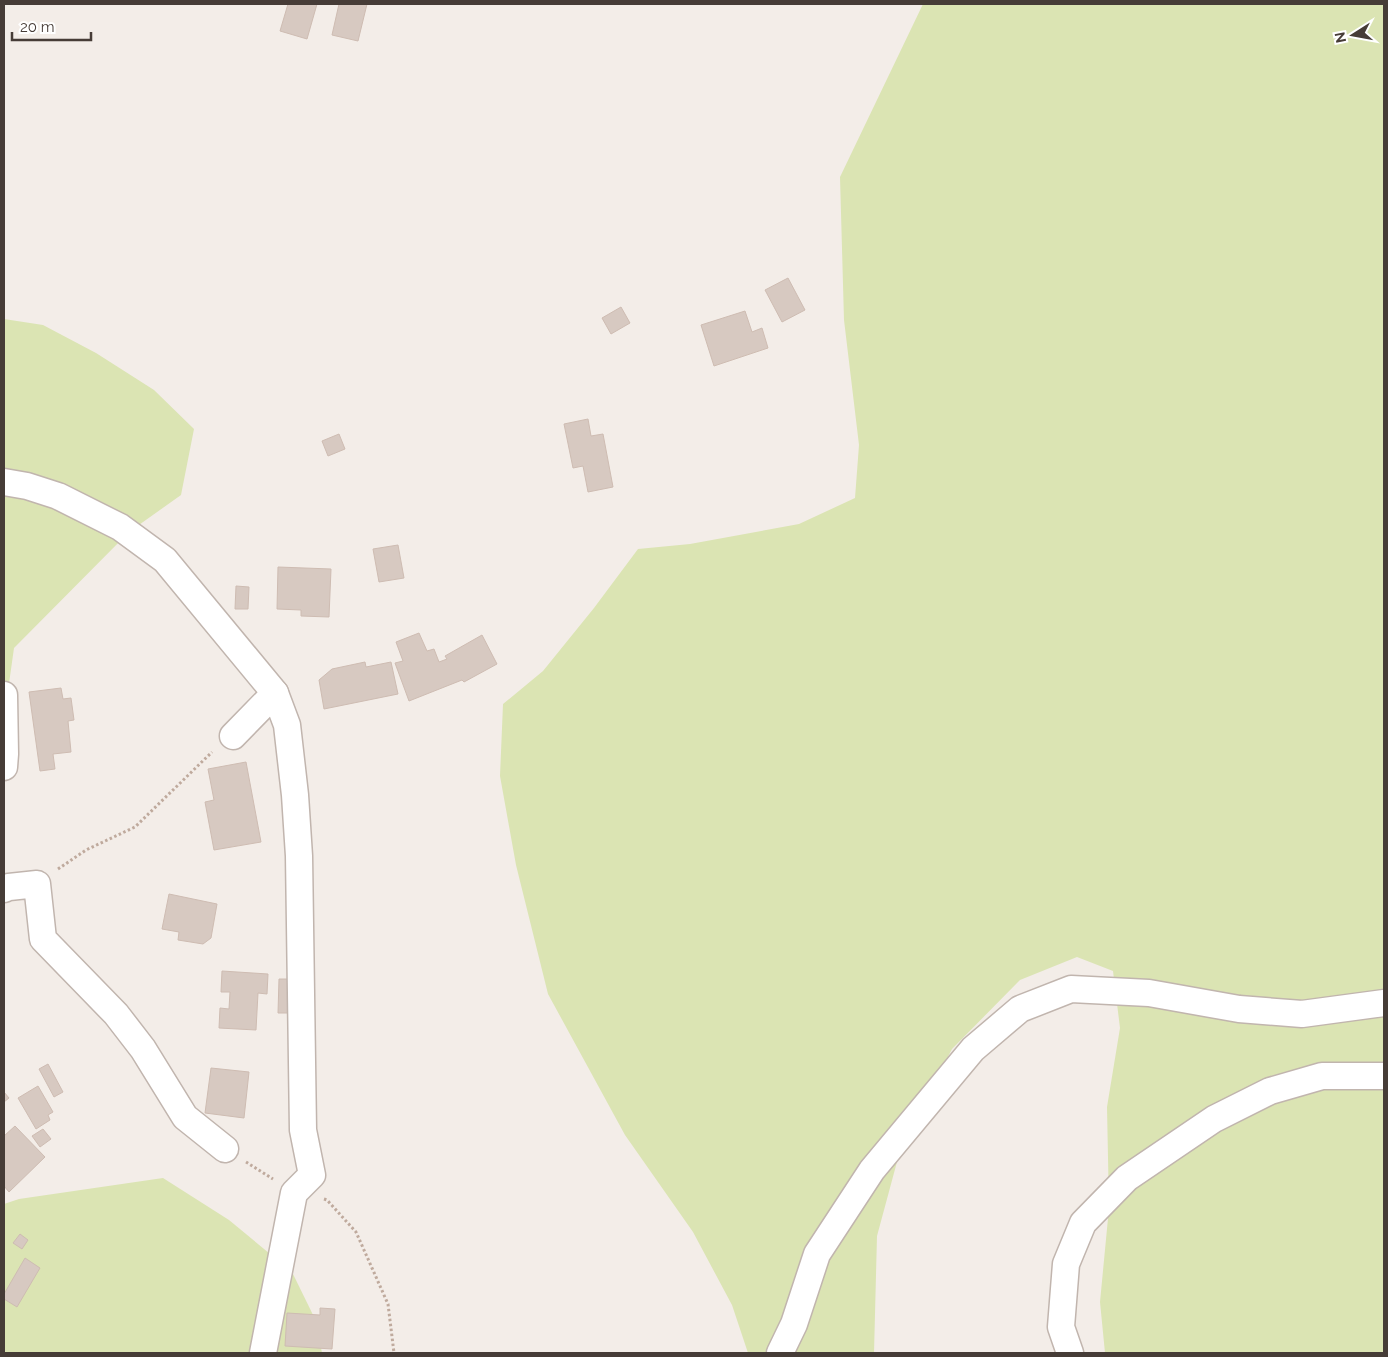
<svg xmlns="http://www.w3.org/2000/svg" width="1388" height="1357" font-family="Raleway,sans-serif">
<style>
.green{fill:#dbe4b3}
.building{fill:#d7c9c1;stroke:#cebcb2}
.lines{fill:none;stroke-linecap:round;stroke-linejoin:round}
.street-casing{stroke:#c1b5ae;stroke-width:29}
.path{stroke:#bfaa9d;stroke-width:3;stroke-dasharray:2.5 2.5;stroke-linecap:butt}
.street{stroke:#fff;stroke-width:26}
</style>
<rect width="100%" height="100%" fill="#f3ede8"/>
<!-- green -->
<g class="green">
<path d="M923,4H1384V1353H1105L1100,1302L1109,1208L1107,1107L1120,1028L1113,971L1077,957L1020,980L952,1049L901,1147L877,1236L874,1353H748L732,1305L693,1232L625,1135L548,994L516,865L500,776L503,704L543,671L594,608L638,549L690,544L799,524L855,498L859,445L844,320L840,177Z"/>
<path d="M4,319L43,325L96,353L154,390L194,429L181,495L129,532L14,648L4,719Z"/>
<path d="M163,1178L229,1220L292,1272L316,1321L322,1353H4V1204L19,1199Z"/>
</g>
<!-- building -->
<g class="building">
<path d="M288,4H317L307,39L280,31Z"/>
<path d="M339,4H367L358,41L332,35Z"/>
<path d="M788,278L805,310L782,322L765,290Z"/>
<path d="M621,307L630,323L611,334L602,318Z"/>
<path d="M745,311L752,332L762,328L768,348L714,366L701,325Z"/>
<path d="M588,419L591,436L603,434L613,487L588,492L583,466L573,468L564,424Z"/>
<path d="M339,434L345,449L328,456L322,441Z"/>
<path d="M398,545L404,578L379,582L373,549Z"/>
<path d="M278,567L331,569L329,617L301,616V610L277,609Z"/>
<path d="M236,586L249,587L248,609H235Z"/>
<path d="M419,633L427,651L434,649L439,662L447,659L445,656L482,635L497,664L464,682L462,680L409,701L395,663L403,661L396,642Z"/>
<path d="M365,662L366,667L391,662L398,694L324,709L319,680L332,669Z"/>
<path d="M61,688L63,699L71,698L74,720L68,721L71,752L53,754L55,769L40,771L29,692Z"/>
<path d="M246,762L261,842L214,850L205,802L214,800L208,769Z"/>
<path d="M169,894L217,904L211,938L203,944L178,940L179,932L162,929Z"/>
<path d="M222,971L268,974L267,994L258,993L256,1030L219,1028L220,1008L229,1009L230,992H221Z"/>
<path d="M279,979H288V1013H278Z"/>
<path d="M48,1064L63,1092L54,1097L39,1069Z"/>
<path d="M211,1068L249,1072L244,1118L205,1113Z"/>
<path d="M38,1086L53,1112L48,1115L50,1120L36,1129L18,1098Z"/>
<path d="M4,1092L9,1098L4,1102Z"/>
<path d="M15,1126L45,1157L9,1192L4,1186V1136Z"/>
<path d="M43,1129L51,1139L40,1147L32,1136Z"/>
<path d="M20,1234L28,1240L22,1249L13,1243Z"/>
<path d="M25,1258L40,1268L17,1307L4,1299V1294Z"/>
<path d="M320,1308L335,1309L332,1349L285,1346L287,1313L320,1315Z"/>
</g>
<g class="lines">
<!-- street casing -->
<g class="street-casing">
<g id="street">
<path d="M4,482L27,486L58,496L120,527L165,560L275,693L287,725L295,795L299,856L303,1130L312,1175L294,1193L263,1353"/>
<path d="M4,695L5,754L4,767"/>
<path d="M233,736L275,693"/>
<path d="M4,889L9,887L37,884L43,939L116,1014L143,1049L185,1117L225,1149"/>
<path d="M780,1353L794,1324L817,1254L872,1170L973,1049L1020,1009L1071,989L1149,993L1239,1009L1302,1014L1384,1003"/>
<path d="M1070,1353L1061,1327L1066,1264L1083,1223L1127,1178L1214,1119L1270,1091L1322,1076H1384"/>
</g>
</g>
<!-- path -->
<g class="path">
<path d="M58,869L86,850L135,827L212,752"/>
<path d="M246,1162L273,1179"/>
<path d="M324,1199L327,1200L356,1232L388,1304L394,1353"/>
</g>
<!-- street -->
<use href="#street" class="street"/>
</g>
<!-- border -->
<rect width="1388" height="1357" fill="none" stroke="#463c37" stroke-width="10"/>
<!-- north arrow -->
<g transform="translate(1353 35) rotate(259)" stroke="#ffffff" stroke-width="4" paint-order="stroke">
<path d="M0-4L9 19L0 12L-9 19Z" fill="#463c37"/>
<text y="-8" font-size="14" font-weight="bold" text-anchor="middle" fill="#463c37">N</text>
</g>
<!-- scale -->
<path d="M12 32v8h79v-8" fill="none" stroke="#463c37" stroke-width="2.5"/>
<text x="20" y="32" font-size="15" fill="#463c37" stroke="#ffffff" stroke-width="4" paint-order="stroke">20 m</text>
</svg>
